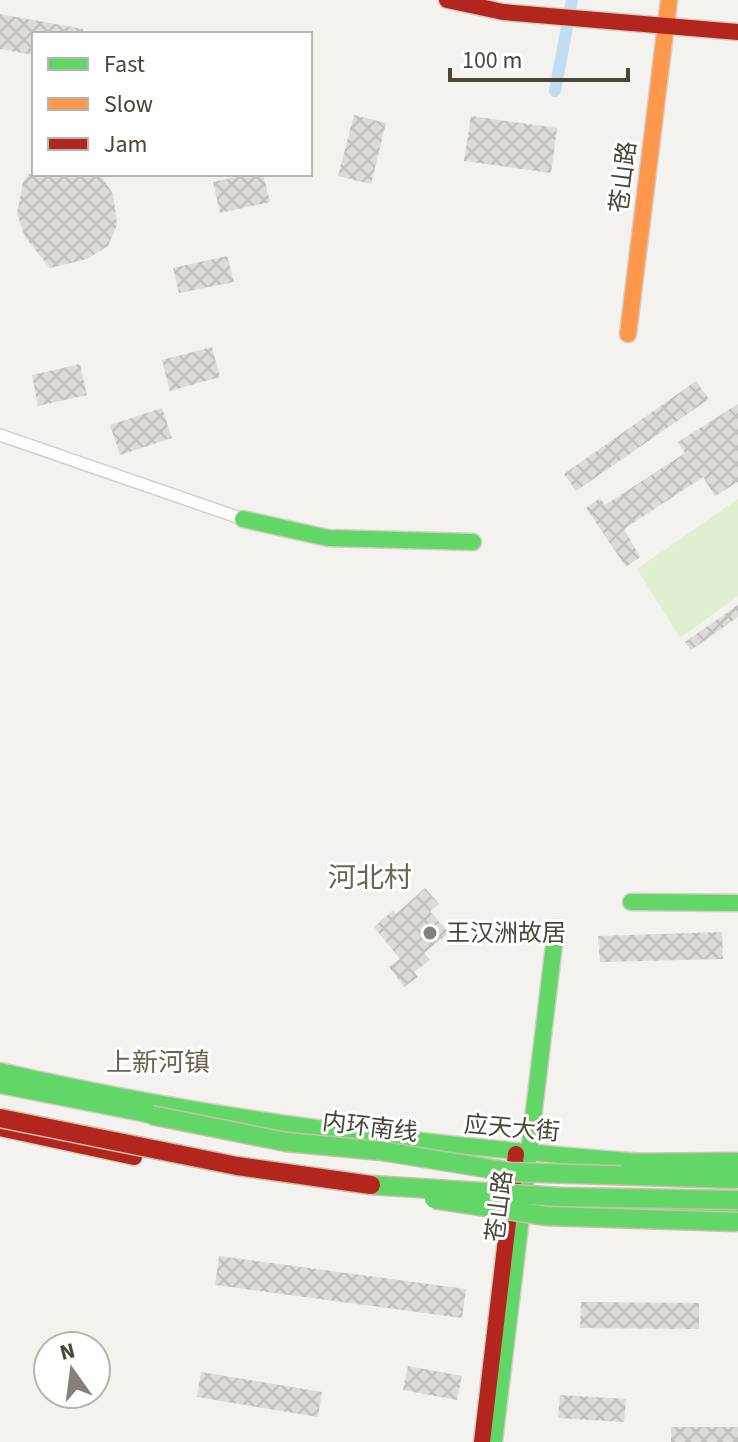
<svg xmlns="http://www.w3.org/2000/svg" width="738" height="1442" font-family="'Source Sans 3','Noto Sans SC',sans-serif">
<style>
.grass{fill:#e1eecf}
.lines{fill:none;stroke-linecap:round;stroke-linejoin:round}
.canal{stroke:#c0ddf1;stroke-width:12}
.building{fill:url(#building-cross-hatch)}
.street-casing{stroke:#d2d0cb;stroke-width:14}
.fast-casing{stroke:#d3cfc5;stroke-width:19}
.slow-casing{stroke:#d3cfc5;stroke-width:19}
.jam-casing{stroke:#d3cfc5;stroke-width:19}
.street{stroke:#fdfdfc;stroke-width:11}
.fast{stroke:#63d668;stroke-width:16}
.slow{stroke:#ff974d;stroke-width:16}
.jam{stroke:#b3261e;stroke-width:16}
.fast-bridge-casing{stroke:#ccbfa9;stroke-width:21;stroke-linecap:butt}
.jam-bridge-casing{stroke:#ccbfa9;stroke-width:21;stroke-linecap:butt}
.fast-bridge{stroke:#63d668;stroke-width:18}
.jam-bridge{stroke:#b3261e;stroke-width:18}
.poi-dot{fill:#868178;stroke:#fff;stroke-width:3}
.labels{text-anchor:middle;stroke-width:6;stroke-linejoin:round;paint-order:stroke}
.street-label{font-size:24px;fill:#4b4439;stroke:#fff}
.poi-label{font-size:24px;fill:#4b4439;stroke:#fff;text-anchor:start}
.neighbourhood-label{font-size:26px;fill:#6e6250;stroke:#fff}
.quarter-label{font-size:28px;fill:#6e6250;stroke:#fff}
</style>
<defs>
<pattern id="building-cross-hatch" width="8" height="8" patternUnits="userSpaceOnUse" patternTransform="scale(2)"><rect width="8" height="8" fill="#dedbd6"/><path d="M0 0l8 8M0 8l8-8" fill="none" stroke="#c0bdb8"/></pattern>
</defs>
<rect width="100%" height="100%" fill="#f4f2ee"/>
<!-- grass -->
<path class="grass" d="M738,499V596L680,638L637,569Z"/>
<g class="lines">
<!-- canal -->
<path class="canal" d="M555,91L572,0"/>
</g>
<!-- building -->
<g class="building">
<path d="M0,14L83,29V34H34V55L0,49Z"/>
<path d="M354,115L386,123L371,184L338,176Z"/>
<path d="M471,116L557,128L551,173L464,161Z"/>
<path d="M29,174H100L113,194L117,225L108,246L87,259L50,268L25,237L17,214L23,182Z"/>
<path d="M249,174H263L270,202L220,213L213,182Z"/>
<path d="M227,256L234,282L179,293L173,268Z"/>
<path d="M212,347L220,377L170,391L162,360Z"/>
<path d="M80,364L87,395L38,406L32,375Z"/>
<path d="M696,381L709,399L576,491L564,474Z"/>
<path d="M738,404V482L715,496L703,477L624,529L640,557L626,567L586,508L600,498L605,505L685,453L678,442Z"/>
<path d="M162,408L172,438L120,455L110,425Z"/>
<path d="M738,605V617L691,650L685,642Z"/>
<path d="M425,888L439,904L430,911L449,933L424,953L430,960L414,972L418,977L404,987L389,967L400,959L374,927L393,910L396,914Z"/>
<path d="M722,932L723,959L600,962L598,936Z"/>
<path d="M219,1256L466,1289L462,1318L215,1285Z"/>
<path d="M581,1302L699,1303V1329L580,1328Z"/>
<path d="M408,1366L462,1376L457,1400L403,1390Z"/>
<path d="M201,1372L322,1392L318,1417L197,1397Z"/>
<path d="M560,1395L626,1399L624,1422L558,1418Z"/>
<rect x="671" y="1427" width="67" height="15"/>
</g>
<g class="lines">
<!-- street casing -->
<g class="street-casing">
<path id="street" d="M0,435L243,519"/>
</g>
<!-- fast casing -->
<g class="fast-casing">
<g id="fast">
<path d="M243,519L328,538L473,542"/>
<path d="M631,902L738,903"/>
<path d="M0,1071C212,1120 426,1145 643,1162"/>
<path d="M0,1085L151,1115"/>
<path d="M532,1207L738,1211"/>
<path d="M494,1442L556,928"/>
</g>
</g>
<!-- slow casing -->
<g class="slow-casing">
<path id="slow" d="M628,334L669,0"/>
</g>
<!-- jam casing -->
<g class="jam-casing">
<g id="jam">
<path d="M447,0L503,12L738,32"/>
<path d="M0,1128L134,1157"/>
<path d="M482,1442L516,1154"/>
</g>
</g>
<!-- street -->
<use href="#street" class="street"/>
<!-- fast -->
<use href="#fast" class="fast"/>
<!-- slow -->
<use href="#slow" class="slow"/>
<!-- jam -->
<use href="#jam" class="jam"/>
<!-- fast-bridge casing -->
<g class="fast-bridge-casing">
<g id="fast-bridge">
<path d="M151,1115L286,1142L382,1151L510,1172L738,1179"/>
<path d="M630,1163L738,1162"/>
<path d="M371,1185L560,1197L738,1200"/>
<path d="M434,1199L546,1216L738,1222"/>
</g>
</g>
<!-- jam-bridge casing -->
<g class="jam-bridge-casing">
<path id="jam-bridge" d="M0,1118L237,1166L371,1185"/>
</g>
<!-- fast-bridge -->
<use href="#fast-bridge" class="fast-bridge"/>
<!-- jam-bridge -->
<use href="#jam-bridge" class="jam-bridge"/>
</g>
<!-- markers -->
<circle class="poi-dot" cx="430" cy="933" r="8"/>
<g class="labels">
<!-- street labels -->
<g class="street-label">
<text transform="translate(623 177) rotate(-83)" y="8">苍山路</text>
<text transform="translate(370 1127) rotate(7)" y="8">内环南线</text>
<text transform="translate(512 1128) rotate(5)" y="8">应天大街</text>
<text transform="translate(499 1206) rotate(-83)" y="8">苍山路</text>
</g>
<!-- poi labels -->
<g class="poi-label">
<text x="446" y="941">王汉洲故居</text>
</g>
<!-- neighbourhood labels -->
<g class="neighbourhood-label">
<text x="158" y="1071">上新河镇</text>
</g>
<!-- quarter labels -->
<g class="quarter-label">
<text x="370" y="887">河北村</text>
</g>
</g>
<!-- legend -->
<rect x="32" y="32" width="280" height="144" fill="#ffffff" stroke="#b7b4b0" stroke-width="2"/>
<rect x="48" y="58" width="40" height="12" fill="#63d668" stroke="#b7b4b0" stroke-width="2"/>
<text x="104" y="72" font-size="24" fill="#4b4439">Fast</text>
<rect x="48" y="98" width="40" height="12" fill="#ff974d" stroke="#b7b4b0" stroke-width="2"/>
<text x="104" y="112" font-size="24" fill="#4b4439">Slow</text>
<rect x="48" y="138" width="40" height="12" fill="#b3261e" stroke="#b7b4b0" stroke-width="2"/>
<text x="104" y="152" font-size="24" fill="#4b4439">Jam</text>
<!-- north arrow -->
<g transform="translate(72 1370) rotate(346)"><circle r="38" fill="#ffffff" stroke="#b7b4b0" stroke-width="2"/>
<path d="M0-6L14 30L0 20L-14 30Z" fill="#868178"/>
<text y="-12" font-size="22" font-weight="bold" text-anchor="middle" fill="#4b4439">N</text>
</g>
<!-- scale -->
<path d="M450 68v12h178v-12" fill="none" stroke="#4b4439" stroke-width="4"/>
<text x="462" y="68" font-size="24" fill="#4b4439" stroke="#ffffff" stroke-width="6" paint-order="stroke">100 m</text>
</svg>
